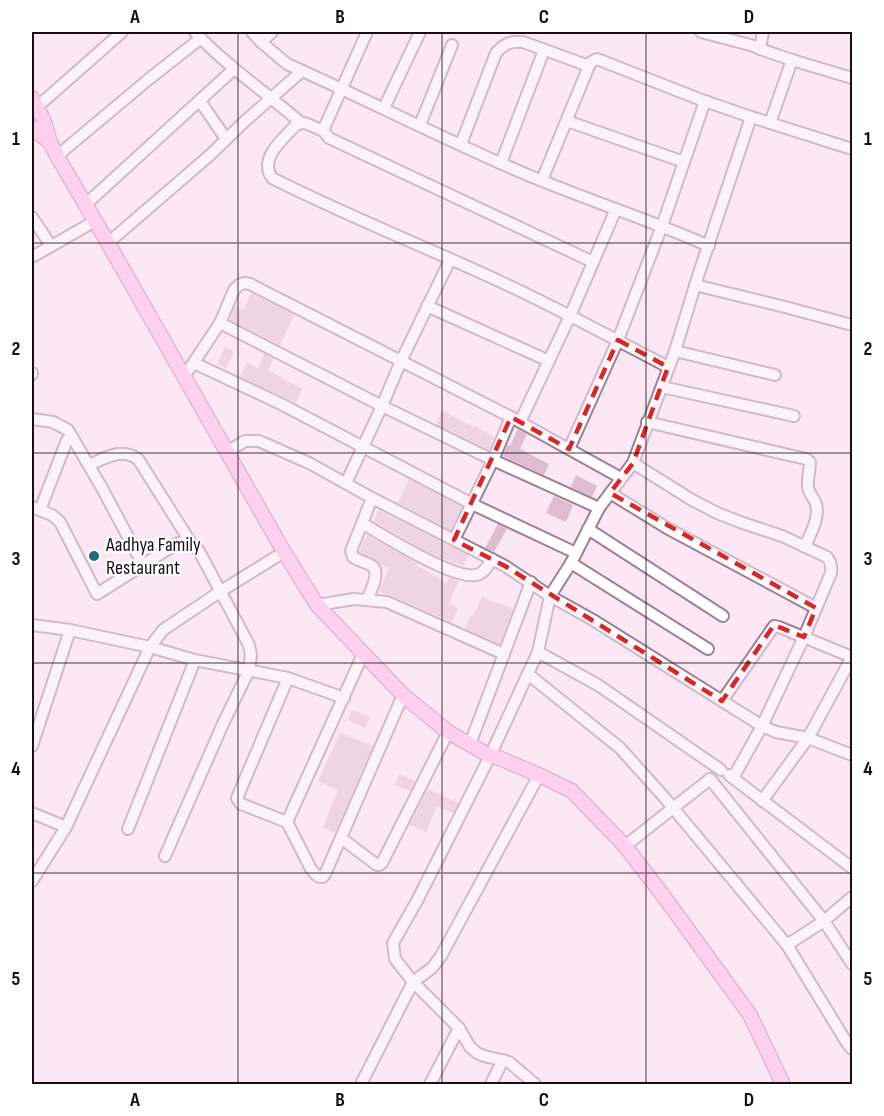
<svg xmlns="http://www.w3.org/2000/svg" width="884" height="1116" font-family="'Sofia Sans Condensed',sans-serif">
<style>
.building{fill:#debcd1}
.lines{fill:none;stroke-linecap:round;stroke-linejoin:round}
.minor-casing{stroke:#a08094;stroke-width:14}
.major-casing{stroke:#ae5893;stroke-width:16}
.minor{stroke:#fff;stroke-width:10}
.major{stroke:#feb3e6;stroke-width:14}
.marked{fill:none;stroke:#d62828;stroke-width:4.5;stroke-dasharray:12 8;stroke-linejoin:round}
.grid{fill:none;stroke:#1a0e16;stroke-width:1.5;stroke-opacity:0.55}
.poi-dot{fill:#216b76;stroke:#fff;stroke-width:2}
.labels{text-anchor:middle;stroke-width:4.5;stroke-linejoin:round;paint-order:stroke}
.poi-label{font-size:20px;fill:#1a0e16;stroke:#fff;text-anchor:start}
.neatline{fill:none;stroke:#1a0e16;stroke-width:2}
.grid-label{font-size:20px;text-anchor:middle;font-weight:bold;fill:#1a0e16}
</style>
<rect width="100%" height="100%" fill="#fce7f4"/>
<!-- building -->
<g class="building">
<path d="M251,293L294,315L280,345L230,320L235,306L243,310L244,309Z"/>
<path d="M225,347L234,352L226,368L217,364Z"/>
<path d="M264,354L273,359L268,370L302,389L296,403L240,377L247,362L258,368Z"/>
<path d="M442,410L463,422L475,427V426L494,437L489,450L436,424Z"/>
<path d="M518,429L527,434L520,449L549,464L544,475L503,456L507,445L510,446Z"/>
<path d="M576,475L597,486L592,497L571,487Z"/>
<path d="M409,479L462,507L451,530L398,503Z"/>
<path d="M554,496L573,505L566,522L546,513Z"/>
<path d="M378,510L468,555L463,566L439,557L422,549L374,521Z"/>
<path d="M498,524L507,529L494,552L485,548Z"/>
<path d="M367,535L417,563L416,565L447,583L449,578L459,581L449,603L458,608L452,622L390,595L379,592L389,568L380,564L373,558L359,552L365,538L366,539Z"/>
<path d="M482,596L495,603L496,602L513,609L500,644L465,629L471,615L473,616Z"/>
<path d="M352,710L370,717L365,728L348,720Z"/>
<path d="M340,733L373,746L335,833L323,827L338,790L318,781Z"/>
<path d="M399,774L415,781L410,791L395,785Z"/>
<path d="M428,789L458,803L453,813L437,806L426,832L410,825Z"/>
</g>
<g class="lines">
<!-- minor casing -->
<g class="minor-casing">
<g id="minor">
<path d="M195,32C226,66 266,92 301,123"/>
<path d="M252,32L261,42L287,64C366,99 443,139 523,173C584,199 648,219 709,246"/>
<path d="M367,32L325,126L324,131L329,138L593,262"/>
<path d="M701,32L754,46L760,49L792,60"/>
<path d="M261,42L272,32"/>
<path d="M760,49L763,32"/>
<path d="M200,101L226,139"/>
<path d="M37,107L122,32"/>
<path d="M384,108L420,32"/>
<path d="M567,121L684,162"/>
<path d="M770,123L792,60L852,78"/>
<path d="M420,125L452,45"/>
<path d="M324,131L305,123L297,124C284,138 258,158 272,178C351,218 434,250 514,288C566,313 617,340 668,367"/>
<path d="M461,144L496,53C504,44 510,41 523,42L589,66"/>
<path d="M57,156L149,79L201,38"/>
<path d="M501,163L544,50"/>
<path d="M542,180L589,66L591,62L597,59L699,99L751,117L852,149"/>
<path d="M85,205L234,69"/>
<path d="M32,217L51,246"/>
<path d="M108,243L210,155L244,122L302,71"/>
<path d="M32,257L95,221"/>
<path d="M695,285L785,307L852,325"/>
<path d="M427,306L549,361"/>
<path d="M220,323L382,406L493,460L599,508"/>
<path d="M675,351L775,375"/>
<path d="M194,363L281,404L472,504L576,553"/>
<path d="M32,373V374"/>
<path d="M184,377L220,323L234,290L239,285L244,283L250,284L511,417L621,478"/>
<path d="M662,387L794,416"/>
<path d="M32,419L53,422L68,430L102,488L143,565"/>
<path d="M520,422L570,316L616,209"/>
<path d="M647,422L806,459L810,462C810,471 807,479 808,487C809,494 814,498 816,504C820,518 810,534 805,547"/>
<path d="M569,449L618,340L662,226L705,101"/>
<path d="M227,452L245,441H259L309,463L372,498L505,566L550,596L593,620L762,726L776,732L808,738L852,755"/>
<path d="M633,463L692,500L717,513L740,522L782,536L827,557C831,562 832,566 831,573L804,637L762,726L733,778"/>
<path d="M89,465C106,458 121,447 138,459L191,543"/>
<path d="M346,483L382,406L401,361L450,260"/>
<path d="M610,493L667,528L816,608"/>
<path d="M32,507L52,515L60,522L97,594L176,544C186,539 192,544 199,551L249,645L251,655L249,670L222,726L165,856"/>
<path d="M40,510L67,440"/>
<path d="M362,523C384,536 454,580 476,575C484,574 488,565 492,559"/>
<path d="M588,529L723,616"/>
<path d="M454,540L493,460L511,417"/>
<path d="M571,563L708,649"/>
<path d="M367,600C370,592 381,573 372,566C366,562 358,561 353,557L351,551L372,498"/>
<path d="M317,605L354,599L387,602L504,654"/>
<path d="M32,625L70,630L150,647L195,660L288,678L344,698"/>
<path d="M538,652L550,596L571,563L599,508L633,463L675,351L698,276L751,117"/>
<path d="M528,674L620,748L664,797L787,945"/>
<path d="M288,678L237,798L241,804L287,822L311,869L315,874L319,877H323L326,872L403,695"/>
<path d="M722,701L774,626L779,627L852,657"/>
<path d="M470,744L531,582"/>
<path d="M32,746L70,630"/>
<path d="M729,775L852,868"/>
<path d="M762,801L808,738L852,657"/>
<path d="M32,813L66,827L150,647L163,630L221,591L284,552"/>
<path d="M287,822L363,654"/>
<path d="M128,829L195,660"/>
<path d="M341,838L377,865H379L382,863L448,732"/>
<path d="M625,846L710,779L824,921L852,964"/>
<path d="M32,881L66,827"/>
<path d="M852,897L824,921L787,945L847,1043L852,1049"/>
<path d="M361,1084L413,982L432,968L441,956L539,775"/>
<path d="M430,1084L459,1028"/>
<path d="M491,1084L503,1060"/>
<path d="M535,1084L509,1062L484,1056L477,1053L470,1047L459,1028L413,982L395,959L393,943L418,899L490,756L538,652L598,685L721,770"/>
</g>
</g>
<!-- major casing -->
<g class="major-casing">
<g id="major">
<path d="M32,98L44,121L50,142L57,156L108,243L284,552L317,605L403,695L448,732L490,756L499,758L539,775L572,791L625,846L662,894L750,1015L783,1084"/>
<path d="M32,128L50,142"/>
</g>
</g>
<!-- minor -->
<use href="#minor" class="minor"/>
<!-- major -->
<use href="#major" class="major"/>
</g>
<!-- marked area -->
<path d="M0 0H884V1116H0ZM618,340L668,367L633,463L610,493L816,608L804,637L774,625L722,701L505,566L454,540L511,417L569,449Z" fill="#fce7f4" fill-opacity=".55" fill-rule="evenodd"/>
<path class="marked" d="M618,340L668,367L633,463L610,493L816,608L804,637L774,625L722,701L505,566L454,540L511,417L569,449Z"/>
<!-- grid -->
<path class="grid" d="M238,32V1084M442,32V1084M646,32V1084M32,243H852M32,453H852M32,663H852M32,873H852"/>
<!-- markers -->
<circle class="poi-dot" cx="94" cy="556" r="6"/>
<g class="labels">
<!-- poi labels -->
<g class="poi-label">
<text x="106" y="551">Aadhya Family<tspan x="106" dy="23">Restaurant</tspan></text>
</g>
</g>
<!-- border -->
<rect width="884" height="1116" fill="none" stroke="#ffffff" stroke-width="66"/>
<rect x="33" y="33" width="818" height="1050" class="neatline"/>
<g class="grid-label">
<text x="135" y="23">A</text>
<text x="340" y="23">B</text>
<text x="544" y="23">C</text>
<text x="749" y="23">D</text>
<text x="16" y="145">1</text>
<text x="868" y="145">1</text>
<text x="16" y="355">2</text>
<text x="868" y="355">2</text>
<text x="16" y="565">3</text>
<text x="868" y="565">3</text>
<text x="16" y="775">4</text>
<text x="868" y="775">4</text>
<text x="16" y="985">5</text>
<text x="868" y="985">5</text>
<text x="135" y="1106">A</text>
<text x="340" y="1106">B</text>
<text x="544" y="1106">C</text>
<text x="749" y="1106">D</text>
</g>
</svg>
